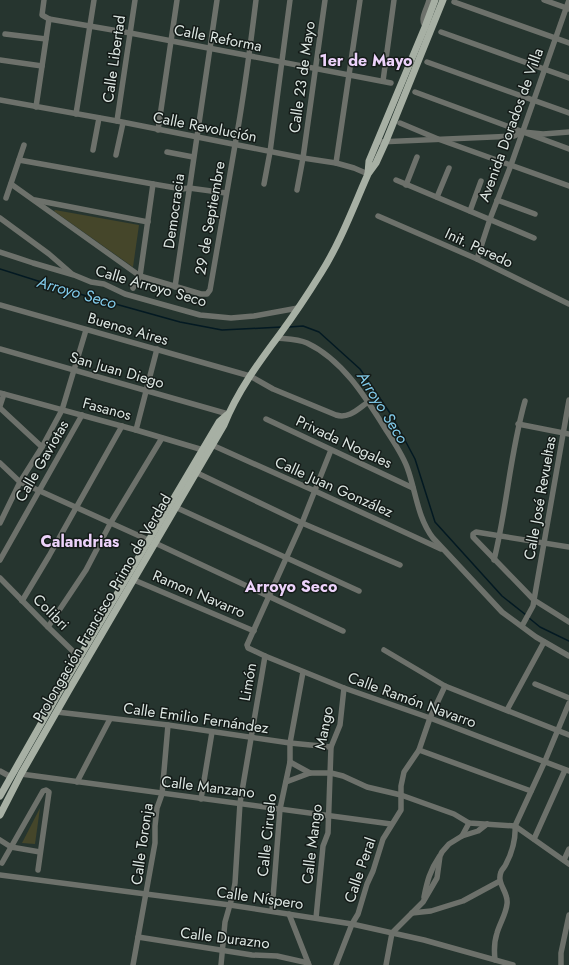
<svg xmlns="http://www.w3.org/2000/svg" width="569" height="965" font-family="Jost,sans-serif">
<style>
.green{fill:#45462a}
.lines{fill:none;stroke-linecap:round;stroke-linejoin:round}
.stream{stroke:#031922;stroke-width:1.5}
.minor{stroke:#6d716b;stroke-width:5.5}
.major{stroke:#a7b0a4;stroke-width:7}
.labels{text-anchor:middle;stroke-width:3;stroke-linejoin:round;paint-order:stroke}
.street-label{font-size:15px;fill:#dce6e2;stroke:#141b18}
.neighbourhood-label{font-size:16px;font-weight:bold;fill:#edd3fb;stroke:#141b18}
.water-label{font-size:16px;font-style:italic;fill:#82ccec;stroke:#141b18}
</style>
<rect width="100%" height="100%" fill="#26352f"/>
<!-- green -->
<g class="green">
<path d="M55,210L139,225L133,267L54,211Z"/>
<path d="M40,808L35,844L22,843Z"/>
</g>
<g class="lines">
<!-- stream -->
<g class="stream">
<path d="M0,269L76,293L180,322L222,330L282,327"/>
<path d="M289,327L303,326L319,332L360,369L392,416L415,459L435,522L502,596L526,615"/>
<path d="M529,618L540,627L569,641"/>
</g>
<!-- minor -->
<g class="minor">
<path d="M44,0L42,15L49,19L130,33L391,83"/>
<path d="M544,0L569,9"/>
<path d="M454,2L569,43"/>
<path d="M427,28C418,20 427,10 429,0"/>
<path d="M441,32L569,78"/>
<path d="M5,34L46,39"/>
<path d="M0,60L42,66"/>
<path d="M427,62L569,113"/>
<path d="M383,81L394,0"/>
<path d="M415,92L569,149"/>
<path d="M0,100L117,121L303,158L336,163L354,168L368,174"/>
<path d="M36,107L49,19"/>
<path d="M76,114L94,0"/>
<path d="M117,121L135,0"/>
<path d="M400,123L438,139L569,186"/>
<path d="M158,130L177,0"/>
<path d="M378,142L514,136L523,132L543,134L569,132"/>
<path d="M93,150L99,118"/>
<path d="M167,152L193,157"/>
<path d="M116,155L123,123"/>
<path d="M19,160L153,184L182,189L189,188L226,193"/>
<path d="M336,163L360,0"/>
<path d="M396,180L534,238"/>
<path d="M11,184L140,276L201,294H207L210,290C218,242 227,194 235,145C244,97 250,49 256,0"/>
<path d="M264,184L270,152L290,0"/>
<path d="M406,185L417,157"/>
<path d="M297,190L303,158L325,0"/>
<path d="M437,197L449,168"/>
<path d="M6,198L24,145"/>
<path d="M35,200L148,222"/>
<path d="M497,200L535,214"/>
<path d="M470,211L481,181"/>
<path d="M378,216L477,259L569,304"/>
<path d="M0,218L49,254L72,274"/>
<path d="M0,252L33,263L74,275L91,282L104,284L125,294L200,315L231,318L254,316L298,308"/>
<path d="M477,259L490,219L511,165L569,0"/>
<path d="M175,287L217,0"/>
<path d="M133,288L140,276L153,184"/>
<path d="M0,305L250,376L273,389L336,415C349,419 358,409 368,402"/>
<path d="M277,338C287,339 298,339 307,343C343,360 366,398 386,430C394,442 402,454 407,467C416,491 417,517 433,538L502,612L536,637L569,656"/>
<path d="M0,349L228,414"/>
<path d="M0,393L136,430L203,450"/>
<path d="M0,406L4,394"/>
<path d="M0,408L42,447"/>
<path d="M266,419L413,488"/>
<path d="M518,424L569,434"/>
<path d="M136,430L157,349"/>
<path d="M212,445L315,491L441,549"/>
<path d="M331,450L302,523L247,645L248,648L265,656L344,688L430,718L569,771"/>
<path d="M0,463L20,482L155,543L343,631"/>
<path d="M193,471L302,523L400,565"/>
<path d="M175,507L359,591"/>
<path d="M0,523L20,482L42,447L62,410L86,330"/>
<path d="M569,547L476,532L473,534V537L534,600L569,622"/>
<path d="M0,560L82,415"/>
<path d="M494,560C507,508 510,453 525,401"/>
<path d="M0,578L48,627L82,660"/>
<path d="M134,580L254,631"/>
<path d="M22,601L49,556L122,426"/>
<path d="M522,626L533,606L534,600L569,400"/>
<path d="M48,627L86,570L110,524L162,438"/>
<path d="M384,650L445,686L569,735"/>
<path d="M535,684L569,698"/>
<path d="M507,710L544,642"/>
<path d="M57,712L168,725L290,743L331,747"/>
<path d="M419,750L531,791"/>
<path d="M290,762L310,773"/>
<path d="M0,771L11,777"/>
<path d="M21,774L391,824"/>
<path d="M77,782L110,719"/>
<path d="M286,782L310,773H331L343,776L367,787L401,795L454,814L469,823L515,826L569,864"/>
<path d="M201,799L212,732"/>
<path d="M515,826L545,761L569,703"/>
<path d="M462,836L478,831L487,824"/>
<path d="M534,839L565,770"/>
<path d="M0,840L11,847L40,852"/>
<path d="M564,860L569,849"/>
<path d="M2,863L43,791L46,790L49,792L38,870"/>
<path d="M0,875L230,905L352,924L424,940L513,965"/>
<path d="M424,897C427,882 430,870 439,857"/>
<path d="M272,911L280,809L290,762V743L303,672"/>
<path d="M412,913L431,911L463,901L500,881"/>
<path d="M289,914L309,965"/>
<path d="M316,918L323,846L328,833L331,747L340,725L344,688"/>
<path d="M138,937L252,955L277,956L308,963"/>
<path d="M495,960C494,951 494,942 497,933C500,923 506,914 507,904C509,892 496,884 501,872C502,869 505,867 506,864C512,853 516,838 515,826"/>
<path d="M133,965L155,843V826L157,808L162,794L168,725"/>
<path d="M221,965L225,922L233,894L235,883L240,803L265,656"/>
<path d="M336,965L352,924L358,914L367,884L373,871L383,839L401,810V786L404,772L419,750L430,718L445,686"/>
<path d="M386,965L392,933L423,902L437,878L440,856L442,852L449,844L462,836L469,823"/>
<path d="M561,965V953L569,915"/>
</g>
<!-- major -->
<g class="major">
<path d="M368,173L369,161L425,27L435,0"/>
<path d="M0,796L62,687L219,422L227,415"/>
<path d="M0,815L21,774L69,690L224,425C237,392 259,362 280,334C294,315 308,294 321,273C340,243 353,208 368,174L376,163L386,141L443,0"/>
</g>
</g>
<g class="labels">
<!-- street labels -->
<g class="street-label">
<text transform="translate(218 38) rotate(11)" y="5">Calle Reforma</text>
<text transform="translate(114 59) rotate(-82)" y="5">Calle Libertad</text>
<text transform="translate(302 77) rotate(-82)" y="5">Calle 23 de Mayo</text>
<text transform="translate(511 125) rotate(-70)" y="5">Avenida Dorados de Villa</text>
<text transform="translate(205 127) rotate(11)" y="5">Calle Revolución</text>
<text transform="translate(174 211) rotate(-82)" y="5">Democracia</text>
<text transform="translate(210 218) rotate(-80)" y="5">29 de Septiembre</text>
<text transform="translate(479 248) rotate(25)" y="5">Init. Peredo</text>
<text transform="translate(151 286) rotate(16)" y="5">Calle Arroyo Seco</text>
<text transform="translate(128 329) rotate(16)" y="5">Buenos Aires</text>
<text transform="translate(117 370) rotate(16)" y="5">San Juan Diego</text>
<text transform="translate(107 409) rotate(15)" y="5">Fasanos</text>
<text transform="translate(344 442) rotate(25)" y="5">Privada Nogales</text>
<text transform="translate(42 461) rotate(-60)" y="5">Calle Gaviotas</text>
<text transform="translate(334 487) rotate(24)" y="5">Calle Juan González</text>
<text transform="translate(540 498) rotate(-80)" y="5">Calle José Revueltas</text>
<text transform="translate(199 594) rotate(23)" y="5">Ramon Navarro</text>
<text transform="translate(102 608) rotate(-60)" y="5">Prolongación Francisco Primo de Verdad</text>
<text transform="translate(51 612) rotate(45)" y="5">Colibri</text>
<text transform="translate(248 682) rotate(-80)" y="5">Limón</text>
<text transform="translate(412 700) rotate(20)" y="5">Calle Ramón Navarro</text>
<text transform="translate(196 718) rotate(8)" y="5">Calle Emilio Fernández</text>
<text transform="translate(324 728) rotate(-79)" y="5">Mango</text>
<text transform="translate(208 787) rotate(7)" y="5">Calle Manzano</text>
<text transform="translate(267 835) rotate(-84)" y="5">Calle Ciruelo</text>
<text transform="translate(142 844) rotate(-82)" y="5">Calle Toronja</text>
<text transform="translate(312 844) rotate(-83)" y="5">Calle Mango</text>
<text transform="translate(360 870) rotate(-71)" y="5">Calle Peral</text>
<text transform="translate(260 898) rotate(8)" y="5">Calle Níspero</text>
<text transform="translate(225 938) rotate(7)" y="5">Calle Durazno</text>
</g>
<!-- neighbourhood labels -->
<g class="neighbourhood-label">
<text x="366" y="66">1er de Mayo</text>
<text x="80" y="547">Calandrias</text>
<text x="291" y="592">Arroyo Seco</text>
</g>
<!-- water labels -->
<g class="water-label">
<text transform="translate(77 292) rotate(16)" y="6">Arroyo Seco</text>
<text transform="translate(383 407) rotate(58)" y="6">Arroyo Seco</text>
</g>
</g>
</svg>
